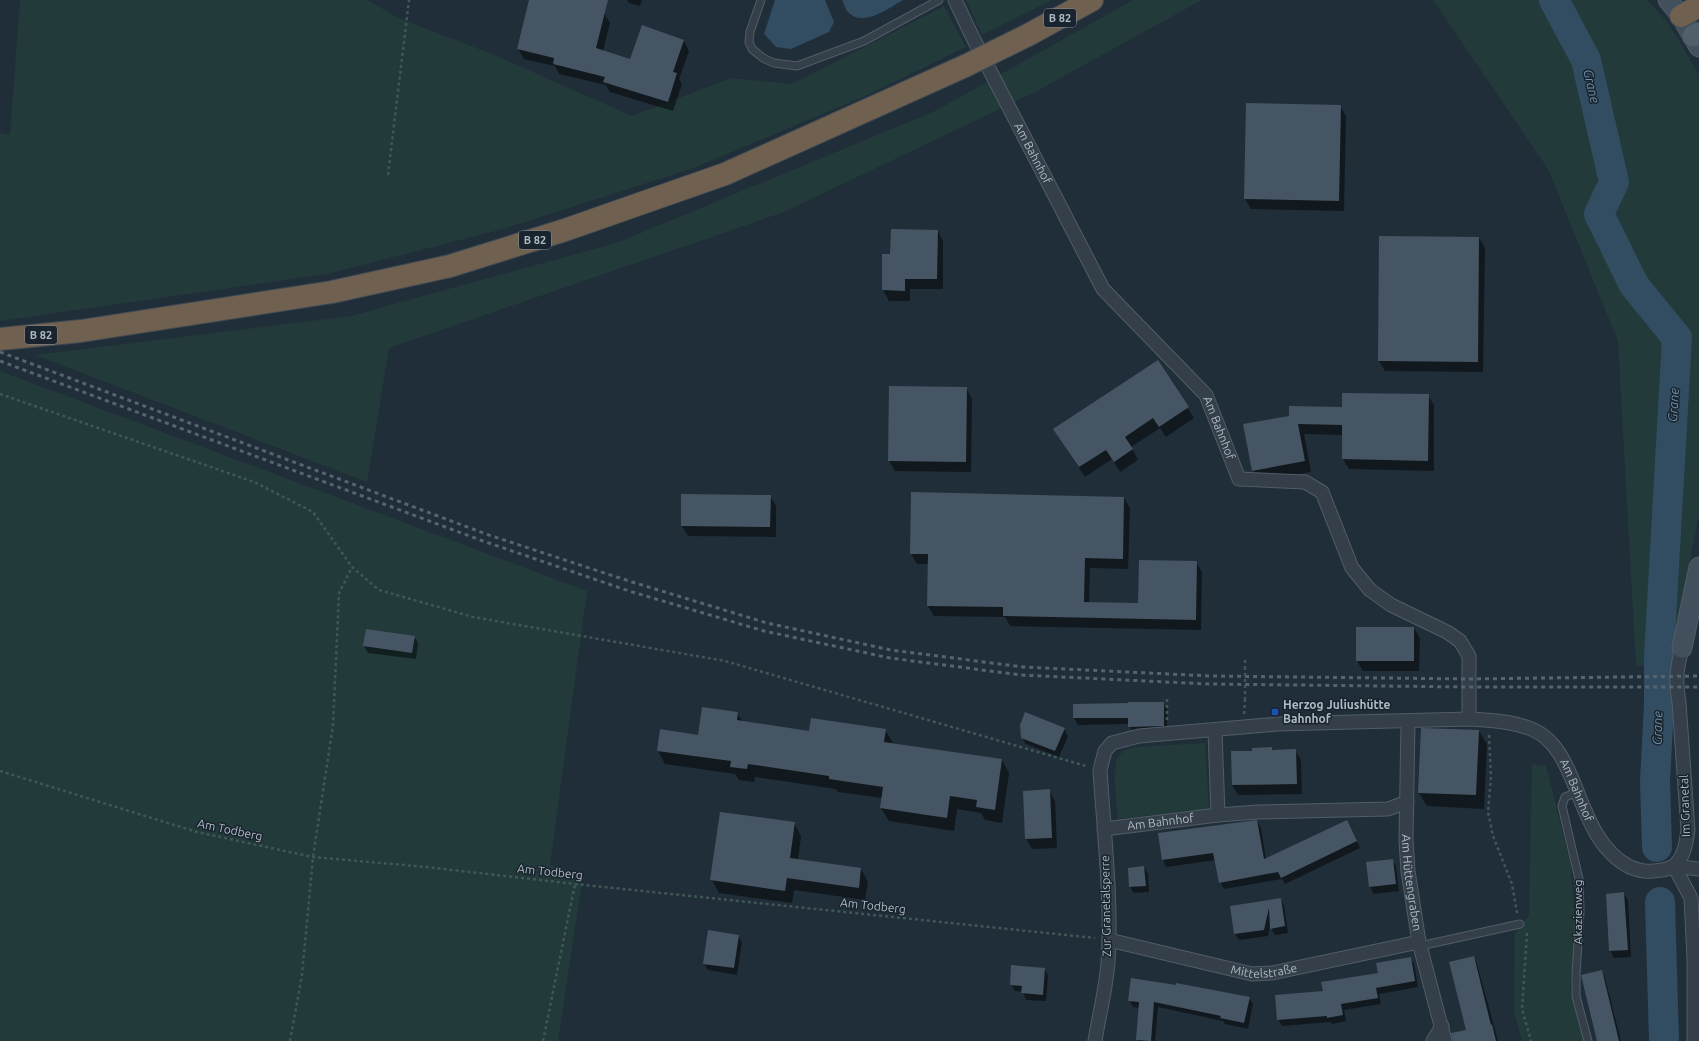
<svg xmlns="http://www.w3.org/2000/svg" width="1699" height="1041" font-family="Ubuntu,sans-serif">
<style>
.green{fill:#223a3a}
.water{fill:#324c62}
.shadow{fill:#0007}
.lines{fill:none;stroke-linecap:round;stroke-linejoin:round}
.river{stroke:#324c62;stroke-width:30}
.building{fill:#465563}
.lane-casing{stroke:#515d67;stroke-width:9}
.street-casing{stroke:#515d67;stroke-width:15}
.secondary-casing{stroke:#515d67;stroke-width:21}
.primary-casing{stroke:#404b56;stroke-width:23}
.highway-casing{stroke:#3e4a54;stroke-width:24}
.path{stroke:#405757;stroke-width:2.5;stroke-dasharray:3 3;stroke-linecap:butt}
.lane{stroke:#343f4a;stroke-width:7}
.street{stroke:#343f4a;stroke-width:13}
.secondary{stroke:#424f5d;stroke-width:19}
.primary{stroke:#515f6a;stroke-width:21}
.highway{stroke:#706050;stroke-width:22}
.rail{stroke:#556471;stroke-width:3;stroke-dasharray:4 4;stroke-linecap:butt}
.highway-bridge-casing{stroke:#3e4a54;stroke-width:24;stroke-linecap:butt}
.path-bridge{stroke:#405757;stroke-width:2.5;stroke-dasharray:3 3;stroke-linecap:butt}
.highway-bridge{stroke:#706050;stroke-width:22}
.transit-dot{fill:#1a4fb4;stroke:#19242e;stroke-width:1.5}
.labels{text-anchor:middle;stroke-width:3;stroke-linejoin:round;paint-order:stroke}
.shield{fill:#19242e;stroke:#818d98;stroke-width:1}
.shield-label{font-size:11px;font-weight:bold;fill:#aebac6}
.street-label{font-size:12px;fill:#aebac6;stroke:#19242e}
.poi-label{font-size:12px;font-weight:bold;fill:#aebac6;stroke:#19242e;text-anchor:start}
.water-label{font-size:13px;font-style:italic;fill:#6d8fab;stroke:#19242e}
</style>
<rect width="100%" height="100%" fill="#202e39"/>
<!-- green -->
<g class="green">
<path d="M20,0H368L396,17L492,54L632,116L731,78L792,84L944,6L966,47L870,94L694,168L503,229L327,274L0,321V133L10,135Z"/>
<path d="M966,0H1052L982,35Z"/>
<path d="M1133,0H1202L1035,92L784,212L389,348L367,482L35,355L351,316L619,242L937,110Z"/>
<path d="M1433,0H1647L1668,23L1683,47L1699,75V516L1669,661L1636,666L1618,341L1548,169Z"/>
<path d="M0,371L587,591L550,865L583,875L558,1041H0Z"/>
<path d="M1205,743L1209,809L1118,819C1117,806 1112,770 1117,759C1120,752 1127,749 1134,747Z"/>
<path d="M1532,764L1546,766L1571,866L1576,933L1570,987L1584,1041H1522L1514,1011L1515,934L1529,915Z"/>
</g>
<!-- water -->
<g class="water">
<path d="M775,0H825L834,22L829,32L791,49L776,47L764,34Z"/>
<path d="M842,0H903C889,8 863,28 848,12C845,9 844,3 842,0Z"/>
</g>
<!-- shadow -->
<g class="shadow">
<path d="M530,0H568L604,13L610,23L603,51L631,60L643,27L684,41L689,51L679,79L682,84L673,111L610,92L606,85L559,74L555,66L524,59L518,49Z"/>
<path d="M627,0H642L640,6L629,3Z"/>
<path d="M1247,104L1340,106L1346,116L1344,211L1251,209L1245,199Z"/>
<path d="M938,231L943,241V289H910V301H889L883,290V255H891Z"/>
<path d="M1479,238L1485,248L1483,372L1385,371L1379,361Z"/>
<path d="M1157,361L1194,418L1166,437L1160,428L1131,447L1138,460L1120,472L1112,459L1085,477L1061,440Z"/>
<path d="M966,388L972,399L971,472L895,471L889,461Z"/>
<path d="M1428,395L1434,405V471L1349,469L1343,459V435L1304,434L1311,472L1259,481L1253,471L1244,425Z"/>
<path d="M770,496L776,506V537L688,536L682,526Z"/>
<path d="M1124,498L1130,508L1128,569L1090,568L1089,603L1139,604L1196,562L1202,572L1201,630L1010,626L1005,617L934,616L928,606L929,564H917L911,554Z"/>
<path d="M1414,628L1420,638L1419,671H1363L1357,661Z"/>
<path d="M414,636L418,643L416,659L368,653L364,646Z"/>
<path d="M1163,703L1167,709V732L1133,734L1129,724L1078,725L1074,718V705Z"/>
<path d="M737,713L743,722L810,732L885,730L893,743L1002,760L1009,773L1002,823L985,820L981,813L957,809L954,831L889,821L881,808L882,798L838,792L836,789L755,777L754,782L739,780L735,774L665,764L658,751L698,736Z"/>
<path d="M1064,729L1068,736L1059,757L1026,744L1022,737Z"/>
<path d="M1479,731L1487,744L1484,809L1427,806L1419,793Z"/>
<path d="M1272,748L1273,751L1295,750L1301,760L1302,794L1238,795L1232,785L1253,752Z"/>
<path d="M1049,790L1055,801L1057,848L1032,849L1026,839Z"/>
<path d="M1257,821L1261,828L1266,860L1350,828L1360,848L1285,884L1282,879L1224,889L1220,882L1216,860L1166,867L1163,860L1159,834Z"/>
<path d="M794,823L801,836L798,860L861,869L868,882L865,900L794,890L792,903L719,893L712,880Z"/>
<path d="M1392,860L1396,866L1399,891L1374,894L1370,887L1367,863Z"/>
<path d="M1144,867L1148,874L1149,892L1134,893L1130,887Z"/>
<path d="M1624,894L1628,900L1631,957L1614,958L1610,951L1607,895Z"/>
<path d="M1281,899L1284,906L1288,933L1275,935L1270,926L1268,936L1239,940L1235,934L1231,907Z"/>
<path d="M738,936L742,942L737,975L708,970L704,964Z"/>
<path d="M1474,957L1477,964L1498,1041H1467Z"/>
<path d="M1410,958L1414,964L1418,987L1379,994L1381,1004L1344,1010L1346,1021L1332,1024L1331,1022L1282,1026L1278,1019L1379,974Z"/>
<path d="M1044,968L1048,975L1046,1001L1026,1000L1023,992L1015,991L1011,984Z"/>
<path d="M1601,971L1605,978L1621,1041H1598Z"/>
<path d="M1249,998L1253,1004L1248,1029L1225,1024L1223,1021L1158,1007L1155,1041H1138L1139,1008L1133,1007L1129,1000Z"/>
</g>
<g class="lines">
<!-- river -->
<g class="river">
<path d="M1554,0L1586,60L1614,182L1599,214L1634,285L1677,338L1659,655V705L1655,781L1657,847"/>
<path d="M1660,902L1664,1041"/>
</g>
</g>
<!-- building -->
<g class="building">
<path d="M529,0H608L596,48L630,59L642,25L684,40L673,72L677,73L668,102L603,82L605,77L553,64L554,58L517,49Z"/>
<path d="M1246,103L1341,105L1339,201L1244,199Z"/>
<path d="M891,229L938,230L937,279H905V291L882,290V254H890Z"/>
<path d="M1379,236L1479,237L1478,362L1378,361Z"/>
<path d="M1158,360L1189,407L1159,427L1153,418L1125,437L1133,449L1114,462L1106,450L1079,467L1053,429Z"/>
<path d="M889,386L967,387L966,462L888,461Z"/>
<path d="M1342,393L1429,394L1428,461L1342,459V425L1298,424L1305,461L1252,471L1243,424L1289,416V406L1342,407Z"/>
<path d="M911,492L1124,497L1123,559L1085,558L1084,602L1138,603L1139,560L1197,561L1196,620L1003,616V607L927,606L928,554H910Z"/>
<path d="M681,494L771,495L770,527L681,526Z"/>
<rect x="1356" y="627" width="58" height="34"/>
<path d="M366,629L415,636L412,653L363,646Z"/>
<path d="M1128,702H1164V726L1128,727V718H1073V704L1128,703Z"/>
<path d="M702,707L738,712L737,720L809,731L811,718L886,729L884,742L1002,759L995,810L976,807L977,800L950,796L947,818L880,808L883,787L829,779V776L748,764L747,769L730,767L731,761L657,751L660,729L698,735Z"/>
<path d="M1025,712L1065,728L1055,751L1021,738L1020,725Z"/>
<path d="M1421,728L1479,730L1476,795L1418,793Z"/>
<path d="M1272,747V750L1296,749L1297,784L1232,785L1231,751H1252V748Z"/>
<path d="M1050,789L1052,838L1025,839L1023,791Z"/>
<path d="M720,812L795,822L790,858L861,868L859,888L787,878L785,891L710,880Z"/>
<path d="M1257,820L1264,859L1347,820L1357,841L1281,878L1278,872L1219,883L1213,853L1162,860L1158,833Z"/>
<path d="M1393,859L1396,884L1369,887L1366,862Z"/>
<path d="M1144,866L1146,886L1129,887L1128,868Z"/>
<path d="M1624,892L1628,950L1609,951L1606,894Z"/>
<path d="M1281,898L1285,926L1270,929L1269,908L1264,930L1234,934L1230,906Z"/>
<path d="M708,930L739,935L734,968L703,964Z"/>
<path d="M1474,956L1491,1025L1492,1024L1496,1041H1453L1451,1033L1466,1030L1449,962Z"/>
<path d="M1411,957L1415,981L1376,988L1378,998L1341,1004L1343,1015L1327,1018V1016L1277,1020L1275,995L1323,991L1321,982L1378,973L1376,963Z"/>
<path d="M1011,965L1045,968L1043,995L1021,993L1022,986L1010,985Z"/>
<path d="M1602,970L1619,1041H1597L1581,975Z"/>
<path d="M1131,978L1176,985V983L1250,997L1244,1023L1220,1018L1221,1016L1154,1002L1151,1041L1136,1040L1139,1002L1128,1001Z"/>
</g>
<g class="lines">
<!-- lane casing -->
<g class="lane-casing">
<g id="lane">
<path d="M761,0L750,32L749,42L752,49L763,58L774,63L797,66L864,41L939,0"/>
<path d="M1578,792L1565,797L1562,806L1579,879L1580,911L1576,974V996L1588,1041"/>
<path d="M1420,946L1520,924"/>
</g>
</g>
<!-- street casing -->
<g class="street-casing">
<g id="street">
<path id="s1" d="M955,0L971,34L1103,289L1206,395L1239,479L1305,482L1322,492L1352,568L1370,590L1391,605L1447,632L1460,641L1469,656V719"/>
<path id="s2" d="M1408,721L1406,841L1408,871L1419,942L1445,1041"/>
<path d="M1215,730L1218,815"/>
<path id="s3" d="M1104,829L1218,815L1258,812L1388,809L1407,802"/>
<path d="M1674,866L1691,898L1694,959V1041"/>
<path d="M1674,866L1699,869"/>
<path id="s4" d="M1109,940L1252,974L1272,973L1419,942"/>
<path id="s5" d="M1095,1041C1099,1015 1106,989 1108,963C1112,899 1104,834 1100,770L1105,751L1112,743L1139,736L1277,724L1469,719C1492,720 1527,722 1545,737C1557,747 1563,759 1569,772C1584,805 1594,849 1630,867C1637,870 1645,872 1653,871C1661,870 1670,870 1676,864C1685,854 1686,843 1688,830L1679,702C1675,682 1677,667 1682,648"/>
<path d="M1433,1041L1442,1026"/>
</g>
</g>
<!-- secondary casing -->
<g class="secondary-casing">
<g id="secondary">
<path d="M1668,0L1681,16L1699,47"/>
<path d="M1682,648L1699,567"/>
</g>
</g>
<!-- primary casing -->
<g class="primary-casing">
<path id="primary" d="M1693,36L1699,33"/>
</g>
<!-- highway casing -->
<g class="highway-casing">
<g id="highway">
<path d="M1681,16L1699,6"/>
<path d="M1028,35L1092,0"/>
<path d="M0,339L81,331L332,292L450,266L565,230L725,174L965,66"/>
</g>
</g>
<!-- path -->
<g class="path">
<path d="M388,175L409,0"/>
<path d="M0,394L254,482L313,512L352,567L379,590L473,617L725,661L1086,766"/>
<path d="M1245,660V667"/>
<path d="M1244,714L1245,700"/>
<path d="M1167,720V696"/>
<path d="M1489,735L1491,777L1488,812L1493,836L1512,884L1517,913"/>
<path d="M0,771L197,832L313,857L426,867L575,884L1095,938"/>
<path d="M1527,933L1522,1009L1531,1041"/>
<path d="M290,1041L302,975L313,857L333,725L339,593L352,567"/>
<path d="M543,1041L575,884"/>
</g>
<!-- lane -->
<use href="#lane" class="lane"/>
<!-- street -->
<use href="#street" class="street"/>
<!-- secondary -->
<use href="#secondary" class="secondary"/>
<!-- primary -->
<use href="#primary" class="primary"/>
<!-- highway -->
<use href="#highway" class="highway"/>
<!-- rail -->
<g class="rail">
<path d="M0,352L486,534L632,582L767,623L891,650L1023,667L1211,676L1469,679L1699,676"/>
<path d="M0,361L483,541L629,591L764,631L890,658L1021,675L1208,684L1469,687H1699"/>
</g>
<!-- highway-bridge casing -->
<g class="highway-bridge-casing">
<path id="highway-bridge" d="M965,66L1028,35"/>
</g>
<!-- path-bridge -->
<path class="path-bridge" d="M1245,700V667"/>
<!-- highway-bridge -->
<use href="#highway-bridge" class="highway-bridge"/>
</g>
<!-- markers -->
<rect class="transit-dot" x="1271" y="708" width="8" height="8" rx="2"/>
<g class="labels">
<!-- shield labels -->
<g class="shield">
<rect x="1044" y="9" width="32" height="18" rx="3"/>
<rect x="519" y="231" width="32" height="18" rx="3"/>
<rect x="25" y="326" width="32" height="18" rx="3"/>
</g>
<g class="shield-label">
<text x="1060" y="22">B 82</text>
<text x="535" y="244">B 82</text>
<text x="41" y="339">B 82</text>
</g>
<!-- street labels -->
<g class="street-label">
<text dy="4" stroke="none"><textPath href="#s1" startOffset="172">Am Bahnhof</textPath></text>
<text dy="4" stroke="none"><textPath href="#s1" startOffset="508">Am Bahnhof</textPath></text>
<text dy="4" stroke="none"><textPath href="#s5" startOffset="803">Am Bahnhof</textPath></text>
<text transform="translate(1685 806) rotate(-92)" y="4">Im Granetal</text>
<text dy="4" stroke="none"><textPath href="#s3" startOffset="57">Am Bahnhof</textPath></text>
<text transform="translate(230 830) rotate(12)" y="4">Am Todberg</text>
<text transform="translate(550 872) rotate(6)" y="4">Am Todberg</text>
<text dy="4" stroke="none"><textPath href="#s2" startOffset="162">Am Hüttengraben</textPath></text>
<text transform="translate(873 906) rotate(6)" y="4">Am Todberg</text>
<text transform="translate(1106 906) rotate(-91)" y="4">Zur Granetalsperre</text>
<text transform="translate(1578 912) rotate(-90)" y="4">Akazienweg</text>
<text dy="4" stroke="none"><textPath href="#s4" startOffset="159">Mittelstraße</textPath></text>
</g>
<!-- poi labels -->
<g class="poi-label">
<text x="1283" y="709">Herzog Juliushütte<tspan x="1283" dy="14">Bahnhof</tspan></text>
</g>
<!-- water labels -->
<g class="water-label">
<text transform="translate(1592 86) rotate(77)" y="5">Grane</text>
<text transform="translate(1673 405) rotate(-87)" y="5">Grane</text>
<text transform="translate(1657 728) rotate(-88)" y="5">Grane</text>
</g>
</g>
</svg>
